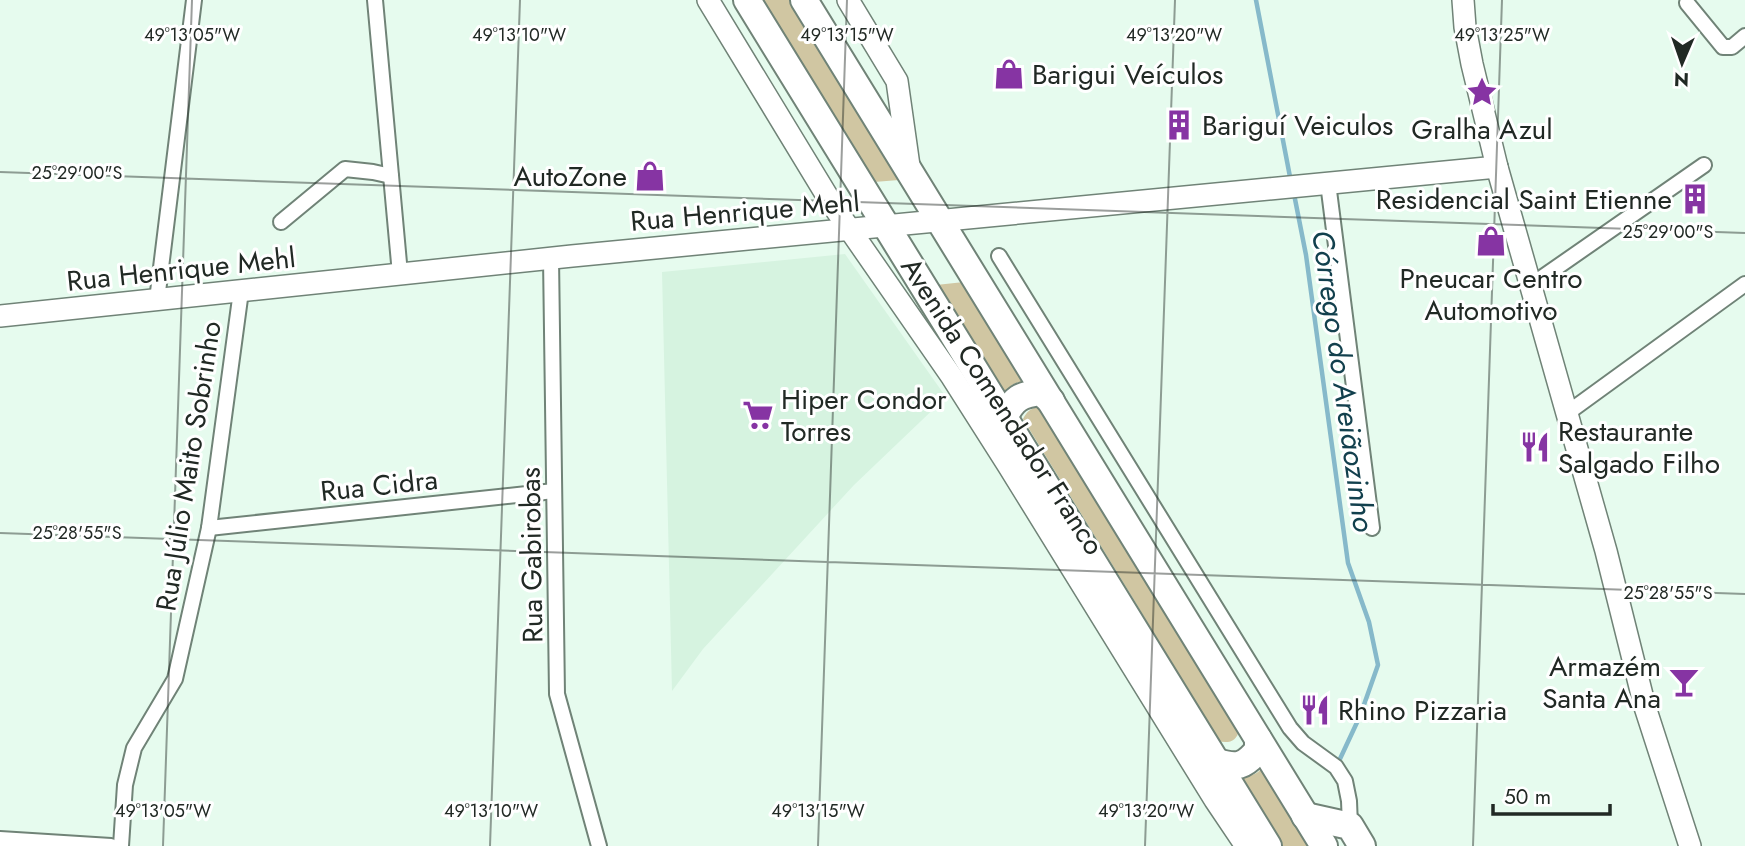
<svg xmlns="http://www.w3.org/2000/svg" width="1745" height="846" font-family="Jost,sans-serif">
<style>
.built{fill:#d6f3e0}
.green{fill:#d0c6a2}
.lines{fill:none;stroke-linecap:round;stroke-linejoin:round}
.stream{stroke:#86b9ca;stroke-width:4.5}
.street-casing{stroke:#708377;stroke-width:18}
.secondary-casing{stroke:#708377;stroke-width:24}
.highway-casing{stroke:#708377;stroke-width:30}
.street{stroke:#fff;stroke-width:14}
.secondary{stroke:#fff;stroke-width:21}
.highway{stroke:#fff;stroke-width:26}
.ticks{fill:none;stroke:#212924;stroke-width:2;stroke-opacity:0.45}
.labels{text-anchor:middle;stroke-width:6;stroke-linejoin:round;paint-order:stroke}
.poi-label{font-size:28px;fill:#212924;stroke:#fff;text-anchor:start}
.street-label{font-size:28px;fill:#212924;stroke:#fff}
.water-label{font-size:30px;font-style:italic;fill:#12404d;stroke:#fff}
.ticks-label{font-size:18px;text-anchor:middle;fill:#212924;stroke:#fff;stroke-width:6;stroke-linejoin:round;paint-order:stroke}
</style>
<rect width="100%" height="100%" fill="#e6fbee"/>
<!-- built -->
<path class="built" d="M845,254L948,400H943L854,485L703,649L672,691L662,272Z"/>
<!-- green -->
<g class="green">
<path d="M761,0H790L899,180L874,182Z"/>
<path d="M964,282L1029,384C1018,380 1011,383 1006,393L936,285Z"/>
<path d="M1039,407L1239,730C1237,741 1229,744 1218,741L1134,600L1023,419C1027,411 1031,408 1039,407Z"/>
<path d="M1262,768L1315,846H1283L1239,774C1249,777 1255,776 1262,768Z"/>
</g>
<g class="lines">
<!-- stream -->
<g class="stream">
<path d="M1256,0L1291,182"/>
<path d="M1294,194L1306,255L1348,563L1369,622L1378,665L1360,716L1339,761"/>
</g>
<!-- street casing -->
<g class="street-casing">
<g id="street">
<path d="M375,0L400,274"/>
<path d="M1687,3L1723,47H1732L1745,36"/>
<path d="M1328,183L1372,528"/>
<path d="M281,222L345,169L373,172L391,176"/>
<path d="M999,256L1290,728L1303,743L1336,767L1345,781L1349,801L1350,826"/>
<path d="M551,258L557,694L599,846"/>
<path d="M1530,286L1704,165"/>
<path d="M157,300L194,0"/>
<path d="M1566,414L1745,284"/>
<path d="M209,528L554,491"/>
<path d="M0,839L111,846"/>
<path d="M121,846L125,785L134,748L175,679L209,528L241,291"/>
</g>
</g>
<!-- secondary casing -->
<g class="secondary-casing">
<g id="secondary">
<path d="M708,0L832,204L952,377L1008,465L1215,800L1246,846"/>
<path d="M848,0L897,81L909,166"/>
<path d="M1463,0L1465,27L1472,64L1497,167L1606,551L1645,707L1690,846"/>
<path d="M0,316L572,256L1497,167"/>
</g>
</g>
<!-- highway casing -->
<g class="highway-casing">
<g id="highway">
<path d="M747,0L1268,846"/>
<path d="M804,0L1324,846"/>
<path d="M1004,417C1014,398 1020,395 1041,392L1051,401"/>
<path d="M1217,762C1237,768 1244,767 1258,750V739"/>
<path d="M1305,816L1350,826L1362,846"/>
</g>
</g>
<!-- street -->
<use href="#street" class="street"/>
<!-- secondary -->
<use href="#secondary" class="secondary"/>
<!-- highway -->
<use href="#highway" class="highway"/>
</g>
<!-- ticks -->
<path class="ticks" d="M0,172L1745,233M0,533L1745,594M163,846L192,0M490,846L520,0M818,846L847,0M1145,846L1175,0M1473,846L1502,0"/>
<!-- icons -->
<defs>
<g id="shop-bare" transform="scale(2.415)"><path d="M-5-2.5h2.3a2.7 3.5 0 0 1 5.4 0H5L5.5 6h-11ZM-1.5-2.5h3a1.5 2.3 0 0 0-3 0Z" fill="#8634a3" stroke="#fff" stroke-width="2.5" paint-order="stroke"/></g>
<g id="sight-bare" transform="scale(2.415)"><path d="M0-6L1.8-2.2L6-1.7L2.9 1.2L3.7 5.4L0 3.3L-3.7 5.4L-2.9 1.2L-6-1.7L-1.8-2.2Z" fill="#8634a3" stroke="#fff" stroke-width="2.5" paint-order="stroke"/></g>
<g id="building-bare" transform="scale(2.415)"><path d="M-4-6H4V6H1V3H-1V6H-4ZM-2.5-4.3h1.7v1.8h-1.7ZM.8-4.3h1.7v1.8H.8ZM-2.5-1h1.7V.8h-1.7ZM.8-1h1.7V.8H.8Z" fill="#8634a3" stroke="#fff" stroke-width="2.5" paint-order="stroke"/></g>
<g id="supermarket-bare" transform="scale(2.415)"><path d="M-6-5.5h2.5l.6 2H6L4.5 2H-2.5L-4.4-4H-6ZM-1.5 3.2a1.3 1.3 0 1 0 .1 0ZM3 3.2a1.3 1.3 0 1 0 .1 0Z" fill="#8634a3" stroke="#fff" stroke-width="2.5" paint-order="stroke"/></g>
<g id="restaurant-bare" transform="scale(2.415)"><path d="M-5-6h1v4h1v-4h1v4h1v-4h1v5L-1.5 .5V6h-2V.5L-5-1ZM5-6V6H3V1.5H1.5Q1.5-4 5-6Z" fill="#8634a3" stroke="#fff" stroke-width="2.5" paint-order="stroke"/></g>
<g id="bar-bare" transform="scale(2.415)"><path d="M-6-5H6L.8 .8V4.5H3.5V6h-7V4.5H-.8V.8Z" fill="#8634a3" stroke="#fff" stroke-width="2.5" paint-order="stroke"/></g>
</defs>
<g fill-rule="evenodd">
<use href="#shop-bare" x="1009" y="74"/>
<use href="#sight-bare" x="1482" y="92"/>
<use href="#building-bare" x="1179" y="125"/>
<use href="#shop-bare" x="650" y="176"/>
<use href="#building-bare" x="1695" y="199"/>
<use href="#shop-bare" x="1491" y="241"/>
<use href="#supermarket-bare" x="758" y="415"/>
<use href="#restaurant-bare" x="1535" y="447"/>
<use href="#bar-bare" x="1684" y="682"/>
<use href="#restaurant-bare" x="1315" y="710"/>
</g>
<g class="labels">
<!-- poi labels -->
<g class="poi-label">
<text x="1032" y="84">Barigui Veículos</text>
<text x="1202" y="135">Bariguí Veiculos</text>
<text x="1482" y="139" text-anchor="middle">Gralha Azul</text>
<text x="627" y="186" text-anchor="end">AutoZone</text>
<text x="1672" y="209" text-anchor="end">Residencial Saint Etienne</text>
<text x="1491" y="288" text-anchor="middle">Pneucar Centro<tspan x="1491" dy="32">Automotivo</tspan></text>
<text x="781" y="409">Hiper Condor<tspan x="781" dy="32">Torres</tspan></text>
<text x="1558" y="441">Restaurante<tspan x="1558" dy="32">Salgado Filho</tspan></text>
<text x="1661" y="676" text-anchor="end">Armazém<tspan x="1661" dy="32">Santa Ana</tspan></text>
<text x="1338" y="720">Rhino Pizzaria</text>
</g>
<!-- street labels -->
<g class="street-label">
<text transform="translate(745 211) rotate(-5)" y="10">Rua Henrique Mehl</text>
<text transform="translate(181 269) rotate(-6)" y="10">Rua Henrique Mehl</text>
<text transform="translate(1003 406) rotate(57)" y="10">Avenida Comendador Franco</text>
<text transform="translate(188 466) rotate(-81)" y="10">Rua Júlio Maito Sobrinho</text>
<text transform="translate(379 485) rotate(-6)" y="10">Rua Cidra</text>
<text transform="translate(531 555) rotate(-91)" y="10">Rua Gabirobas</text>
</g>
<!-- water labels -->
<g class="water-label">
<text transform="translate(1343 381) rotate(82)" y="10">Córrego do Areiãozinho</text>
</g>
</g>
<g class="ticks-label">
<text x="192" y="41">49°13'05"W</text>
<text x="519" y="41">49°13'10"W</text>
<text x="847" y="41">49°13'15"W</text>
<text x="1174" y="41">49°13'20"W</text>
<text x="1502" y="41">49°13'25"W</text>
<text x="77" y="179">25°29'00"S</text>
<text x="1668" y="238">25°29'00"S</text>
<text x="77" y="539">25°28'55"S</text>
<text x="1668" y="599">25°28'55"S</text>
<text x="163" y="817">49°13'05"W</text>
<text x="491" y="817">49°13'10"W</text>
<text x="818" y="817">49°13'15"W</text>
<text x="1146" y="817">49°13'20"W</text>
</g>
<!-- north arrow -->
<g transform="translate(1682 63) rotate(182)" stroke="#ffffff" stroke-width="5" paint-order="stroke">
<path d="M0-5L12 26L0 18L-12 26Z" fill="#212924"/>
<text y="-10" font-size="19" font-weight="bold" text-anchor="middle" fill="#212924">N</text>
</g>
<!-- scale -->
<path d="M1493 804v10h117v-10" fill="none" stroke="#212924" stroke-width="3.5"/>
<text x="1504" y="804" font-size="21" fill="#212924" stroke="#ffffff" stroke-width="5" paint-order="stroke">50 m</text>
</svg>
